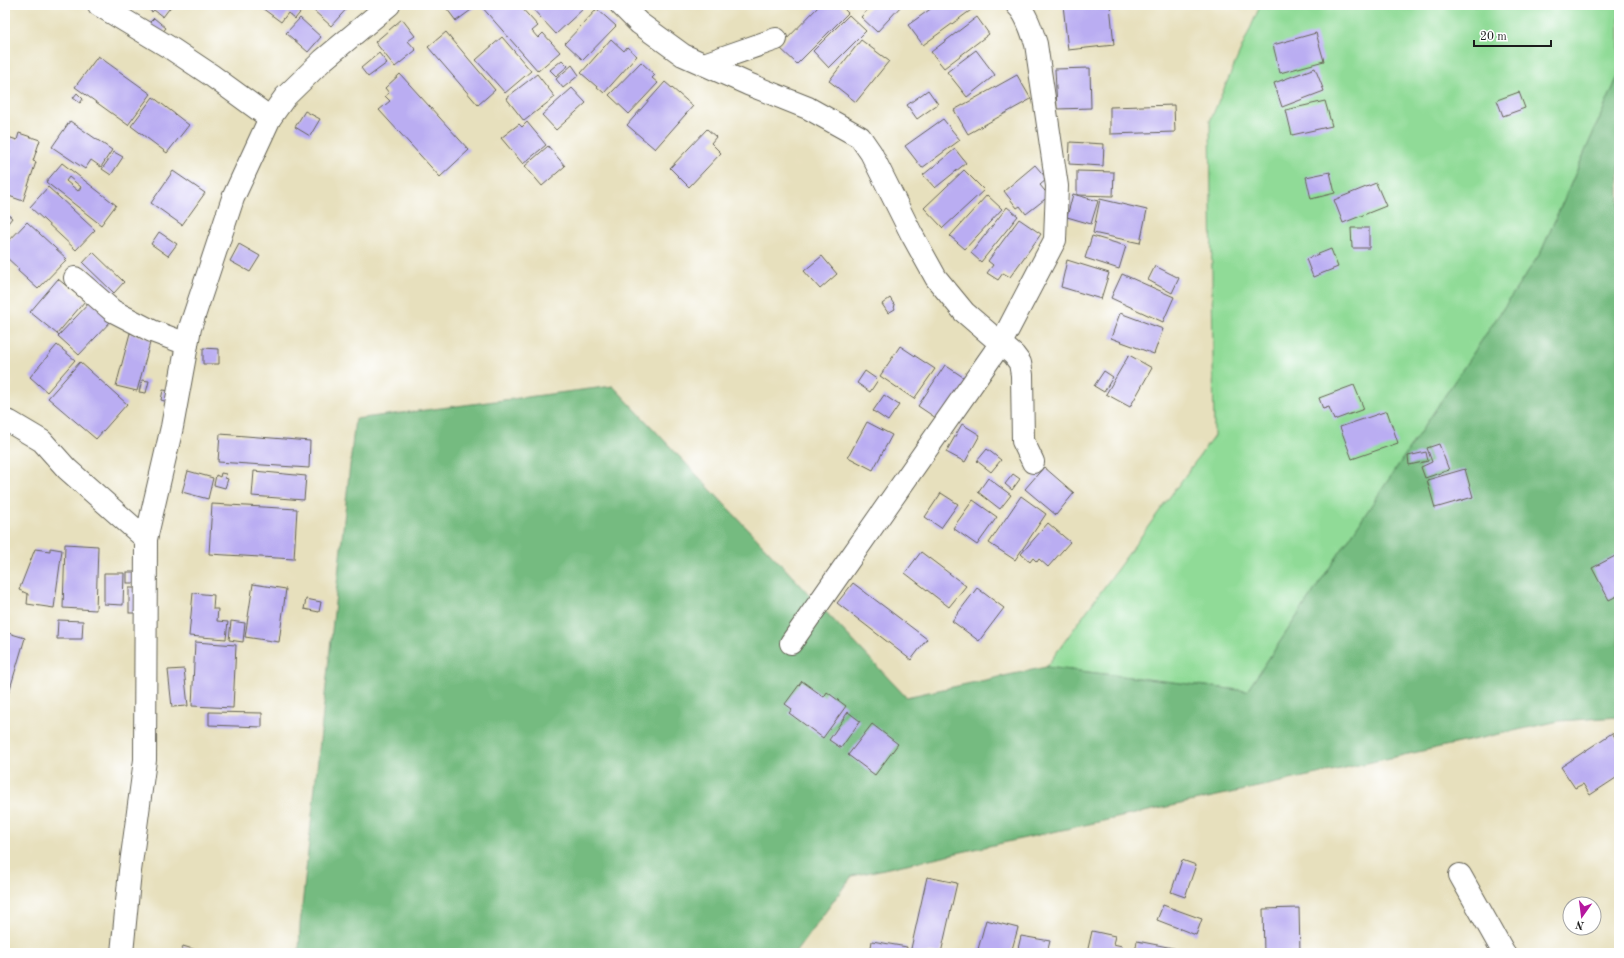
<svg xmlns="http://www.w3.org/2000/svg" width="1624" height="958" font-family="'Old Standard TT',serif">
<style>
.green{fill:#90db97;stroke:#567c5a}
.forest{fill:#74bb80;stroke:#486c4e}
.building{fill:#baadf2;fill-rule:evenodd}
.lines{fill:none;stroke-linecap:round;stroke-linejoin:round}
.minor-casing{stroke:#636154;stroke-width:24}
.minor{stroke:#fff;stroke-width:22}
</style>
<rect width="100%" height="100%" fill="#fff"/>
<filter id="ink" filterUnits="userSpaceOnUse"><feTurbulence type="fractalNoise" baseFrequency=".025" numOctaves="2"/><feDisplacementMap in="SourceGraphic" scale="8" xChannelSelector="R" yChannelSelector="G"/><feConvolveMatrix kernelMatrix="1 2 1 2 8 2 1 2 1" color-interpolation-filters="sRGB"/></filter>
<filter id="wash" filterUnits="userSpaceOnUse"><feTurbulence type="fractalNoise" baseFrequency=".012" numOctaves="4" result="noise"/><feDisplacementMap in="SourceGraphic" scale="16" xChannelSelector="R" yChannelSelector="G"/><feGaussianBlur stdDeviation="0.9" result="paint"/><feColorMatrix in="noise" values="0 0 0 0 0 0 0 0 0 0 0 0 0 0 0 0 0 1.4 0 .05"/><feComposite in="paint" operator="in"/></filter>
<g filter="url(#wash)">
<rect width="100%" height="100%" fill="#e7e0bd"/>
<!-- green -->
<path class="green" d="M1265,5H1619V74L1541,252L1247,691L1046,667L1214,436L1210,121L1260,6Z"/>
<!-- forest -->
<path class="forest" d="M1619,74V717L1559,721L852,876L795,953H299L300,925L355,419L613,386L906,697L1046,667L1247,691L1541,252Z"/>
<g id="blocks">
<!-- building -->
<g class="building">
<path d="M143,5H172L163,17L154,10L152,12Z"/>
<path d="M265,5H299L303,9L295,19L288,13L281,22L262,8Z"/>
<path d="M317,5H350L331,26L313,10Z"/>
<path d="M444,5H478L456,21Z"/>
<path d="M482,5H519L538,26L532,31L538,38L543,33L560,52L538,71L481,6Z"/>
<path d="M529,5H579L583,9L556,34Z"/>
<path d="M820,5H840L848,13L797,64L779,47Z"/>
<path d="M872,5H902L877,32L861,17Z"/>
<path d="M936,5H978L923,45L908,25Z"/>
<path d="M1063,5H1110L1114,45L1068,50Z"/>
<path d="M597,9L616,26L583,60L565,43Z"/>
<path d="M849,15L866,31L829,68L813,51Z"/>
<path d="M977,17L989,34L944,68L931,52Z"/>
<path d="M154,18L166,28L161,34L148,24Z"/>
<path d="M300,18L321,37L308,52L286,33Z"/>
<path d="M402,19L415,36L408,41L416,50L395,67L375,42Z"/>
<path d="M446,32L495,90L478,105L428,47Z"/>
<path d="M1316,33L1324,61L1280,73L1273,45Z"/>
<path d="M502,37L531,71L505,93L476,60Z"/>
<path d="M611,39L624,51L627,47L637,56L604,93L581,73Z"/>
<path d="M861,40L889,61L856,102L829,81Z"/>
<path d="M976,50L995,75L967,97L947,72Z"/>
<path d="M379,53L387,63L368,77L361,68Z"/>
<path d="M98,56L151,94L128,125L75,87Z"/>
<path d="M562,60L568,66L556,76L550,70Z"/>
<path d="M641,62L655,75L652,78L658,83L629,114L609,95Z"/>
<path d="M572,65L579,75L563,88L556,79Z"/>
<path d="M1090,68L1091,108L1057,109L1055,69Z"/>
<path d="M1315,68L1324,91L1282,107L1274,83Z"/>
<path d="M400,74L469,150L440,177L379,110L390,101L385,96L389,93L385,88Z"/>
<path d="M537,74L555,97L524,121L506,98Z"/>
<path d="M1017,75L1031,99L968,134L954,110Z"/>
<path d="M665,82L693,106L655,149L627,125Z"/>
<path d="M572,88L586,103L556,130L542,115Z"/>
<path d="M928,90L938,104L917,119L907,105Z"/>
<path d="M1519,92L1525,108L1503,116L1497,100Z"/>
<path d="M77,93L83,99L80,103L73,98Z"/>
<path d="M153,97L189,125L167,153L131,126Z"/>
<path d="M1325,101L1332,126L1292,135L1286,110Z"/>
<path d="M1174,105L1175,132L1110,134V107Z"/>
<path d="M305,111L320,119L310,136L295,127Z"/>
<path d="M943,119L960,140L922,168L905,146Z"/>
<path d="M70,121L112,150L101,167L91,160L85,169L52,147Z"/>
<path d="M527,122L546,145L523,164L501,138L519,124L522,127Z"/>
<path d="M707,129L716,137L711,143L721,153L689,187L670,168Z"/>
<path d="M19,133L40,140L33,161L36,162L23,201L6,195L8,190L5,189V161H6L10,152L5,151V136L17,140Z"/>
<path d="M1070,142L1104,144L1103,166L1069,164Z"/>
<path d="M548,146L565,166L542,186L525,166Z"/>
<path d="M955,149L966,163L935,188L923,175Z"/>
<path d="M114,152L123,157L111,175L102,169Z"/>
<path d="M62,163L116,205L101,225L46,182ZM69,177L81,187L78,191L66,181Z"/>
<path d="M1035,165L1047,179L1040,185L1049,196L1026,214L1020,206L1017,208L1004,191Z"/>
<path d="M964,170L984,190L943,228L924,208Z"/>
<path d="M173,171L205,193L182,225L151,203Z"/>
<path d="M1077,171L1114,172L1113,196L1077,195Z"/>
<path d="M1330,172L1335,193L1311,199L1306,177Z"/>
<path d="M1376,183L1386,206L1343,223L1334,200Z"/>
<path d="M48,187L95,230L76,250L30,207Z"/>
<path d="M1073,194L1098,201L1091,224L1067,217Z"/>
<path d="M987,195L1002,209L965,249L950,236Z"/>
<path d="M1100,199L1147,210L1140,243L1093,233Z"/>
<path d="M1007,207L1018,216L981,262L971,253Z"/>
<path d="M5,212L12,218L5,227Z"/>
<path d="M1019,219L1041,234L1010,277L1003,273L998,280L987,273L993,265L988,261Z"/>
<path d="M27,222L67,259L38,289L18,271L19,269L5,256V245Z"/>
<path d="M1351,228H1369V248H1352Z"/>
<path d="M159,232L177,244L168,256L151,244Z"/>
<path d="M1092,236L1126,246L1119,269L1085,258Z"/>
<path d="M239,244L260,256L250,272L230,261Z"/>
<path d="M1331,249L1338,267L1313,277L1306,259Z"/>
<path d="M93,252L124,282L114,293L83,263Z"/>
<path d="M822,256L837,274L820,289L804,271Z"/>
<path d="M1067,260L1109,273L1101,299L1061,287Z"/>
<path d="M1155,266L1179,278L1172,293L1148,280Z"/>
<path d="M1122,274L1174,297L1163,322L1111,298Z"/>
<path d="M58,279L85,301L57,334L30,312Z"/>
<path d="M890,298L895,306L894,307L895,309L888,313L882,304Z"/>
<path d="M91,301L112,320L79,355L58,336Z"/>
<path d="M1120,313L1163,329L1154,354L1111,338Z"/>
<path d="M130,333L151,339L137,391L116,386Z"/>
<path d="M57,345L75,360L47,392L30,377Z"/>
<path d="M900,346L935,369L914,399L880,376Z"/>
<path d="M203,348L219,349V364H203Z"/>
<path d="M1129,355L1152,368L1130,407L1106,394Z"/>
<path d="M80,362L127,404L96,439L48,398Z"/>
<path d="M945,365L969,381L942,422L918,406Z"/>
<path d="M865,371L878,380L870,392L857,383Z"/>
<path d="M1104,371L1113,377L1104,392L1094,386Z"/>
<path d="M142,380L149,381L146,393L139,392Z"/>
<path d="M1354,385L1364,409L1334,420L1329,407L1323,409L1319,398Z"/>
<path d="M163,390L170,391L168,402L161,400Z"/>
<path d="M884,395L899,405L888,421L873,411Z"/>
<path d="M1387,411L1398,443L1352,459L1340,427Z"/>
<path d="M867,422L892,435L873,470L848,457Z"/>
<path d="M962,424L980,435L965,462L946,452Z"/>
<path d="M220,434L310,441L309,468L218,462Z"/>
<path d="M1439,444L1449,470L1425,478L1421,467L1432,462L1427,448Z"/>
<path d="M987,449L1001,460L991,472L977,461Z"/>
<path d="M1426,452L1428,461L1409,465L1408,456Z"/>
<path d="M1044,467L1074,493L1056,515L1025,489Z"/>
<path d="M1465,469L1473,497L1435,508L1427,480Z"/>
<path d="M188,471L213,478L208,499L182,492Z"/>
<path d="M254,471L306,476L304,500L252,496Z"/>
<path d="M221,473L226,474L225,478L228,479L225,488L214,485L216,475L220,477Z"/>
<path d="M1013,474L1020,479L1012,490L1005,484Z"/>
<path d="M988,478L1011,495L1000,509L978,492Z"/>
<path d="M941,493L958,504L941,528L925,517Z"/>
<path d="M1021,496L1046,514L1015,560L989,543Z"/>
<path d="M973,500L997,517L977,545L953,528Z"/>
<path d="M212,504L297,509L294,559L209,554Z"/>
<path d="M1048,523L1070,542L1048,567L1039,559L1037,562L1033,558L1030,562L1021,554Z"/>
<path d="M65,544L98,546L96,610L63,608Z"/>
<path d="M50,548L62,550L54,608L27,604L28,594L19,590L35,549L50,551Z"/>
<path d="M921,552L966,586L949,607L905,573Z"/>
<path d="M1619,554V595L1609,600L1592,568Z"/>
<rect x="127" y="572" width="16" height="11"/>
<path d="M104,573H124L123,605L104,604Z"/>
<path d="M853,583L927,639L911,660L837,603Z"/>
<path d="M253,584L286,589L279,642L245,637Z"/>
<rect x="129" y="588" width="15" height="25"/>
<path d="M977,588L1004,608L979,641L952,621Z"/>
<path d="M193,593L214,595L213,609H218L217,621L228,622L226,639L189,636Z"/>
<path d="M306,599L321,602L319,612L304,609Z"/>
<path d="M58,620L83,621L82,639H57Z"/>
<path d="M231,621L245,623L243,642L229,640Z"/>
<path d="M5,632L25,638L9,692L5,691Z"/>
<path d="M195,642L236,645L233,708L192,706Z"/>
<path d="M184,669L188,706L172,707L168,670Z"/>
<path d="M802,681L824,697L827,692L846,706L823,738L789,713L792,709L785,704Z"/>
<path d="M209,712L262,713V727L209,725Z"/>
<path d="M848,712L860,721L841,748L829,740Z"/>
<path d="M872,724L898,744L875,775L848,755Z"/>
<path d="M1612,733L1619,743V776L1590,795L1583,784L1575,788L1561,767Z"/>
<path d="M1182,860L1196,865L1185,897L1171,892Z"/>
<path d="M927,877L957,883L941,953H910Z"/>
<path d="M1163,905L1202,919L1196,935L1157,920Z"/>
<path d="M1299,908L1300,953H1264L1263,909Z"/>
<path d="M986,920L1018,928L1011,953H977Z"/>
<path d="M1092,931L1115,936L1113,944L1122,946L1120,953H1087Z"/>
<path d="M1021,936L1050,941L1047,953H1017Z"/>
<path d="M872,941L907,947L906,953H870Z"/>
<path d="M1137,941L1178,949L1177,953H1135Z"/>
<path d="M183,946L206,953H181Z"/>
</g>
</g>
</g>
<g filter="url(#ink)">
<use href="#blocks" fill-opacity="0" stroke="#636154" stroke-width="1"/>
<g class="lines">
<!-- minor casing -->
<g class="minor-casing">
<g id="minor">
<path d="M99,5L172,49L211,75L270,118"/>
<path d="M621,5L639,23L683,55L748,84L808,108L860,137L871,153L911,233L936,278L964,312L1014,355L1020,363L1022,375L1023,441L1033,462"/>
<path d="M704,64L776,39"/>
<path d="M75,278L113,311L152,331L187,344"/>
<path d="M5,421L10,422L42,441L67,469L146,539"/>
<path d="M791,643L1001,343L1055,240L1057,186L1036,44C1032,32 1027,14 1017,5"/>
<path d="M1460,875L1504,953"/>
<path d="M122,953L130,871L145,760L146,539L172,427L190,328L233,198L270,118L285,97L323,60L389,5"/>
</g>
</g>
<!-- minor -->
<use href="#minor" class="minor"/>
</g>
</g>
<!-- margin -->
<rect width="1624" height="958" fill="none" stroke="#fff" stroke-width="20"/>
<!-- north arrow -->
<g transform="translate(1582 916) rotate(194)"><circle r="19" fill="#ffffff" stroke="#a4a4a4"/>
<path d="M0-3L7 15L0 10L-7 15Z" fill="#b5179e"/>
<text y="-6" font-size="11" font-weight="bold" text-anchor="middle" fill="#1c1c1c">N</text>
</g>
<!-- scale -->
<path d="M1474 40v6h77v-6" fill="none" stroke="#1c1c1c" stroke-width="2"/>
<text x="1480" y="40" font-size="12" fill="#1c1c1c" stroke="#ffffff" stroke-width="3" paint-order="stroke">20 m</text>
</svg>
